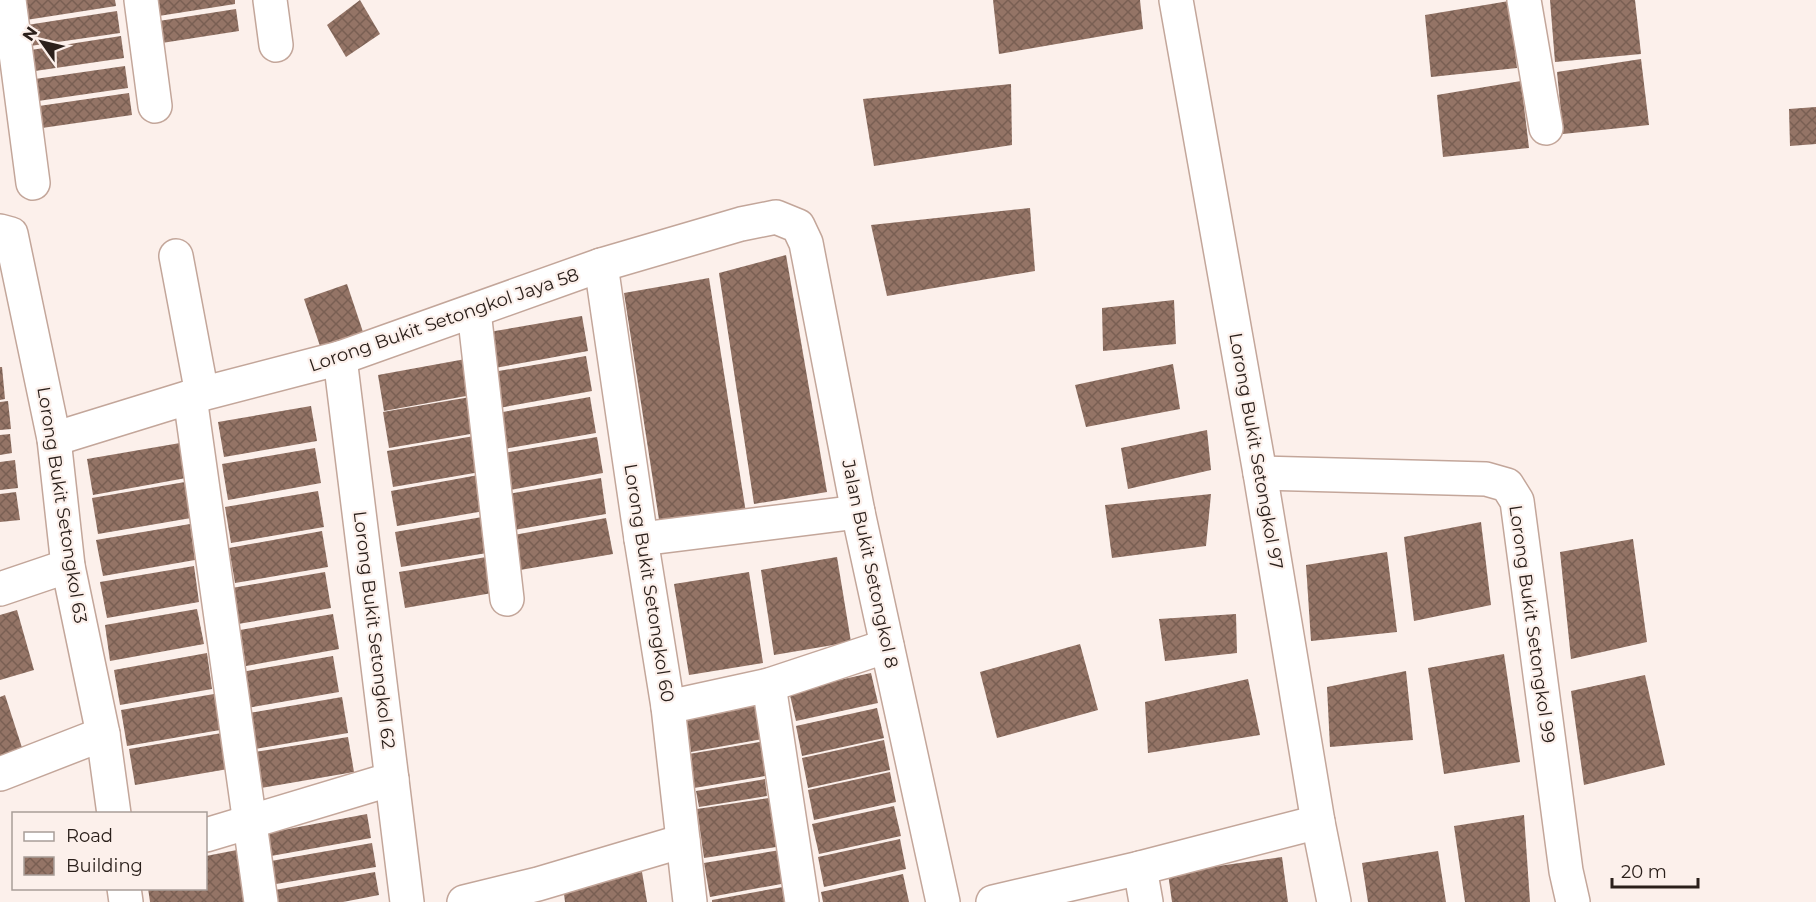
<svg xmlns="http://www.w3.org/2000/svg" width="1816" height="902" font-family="Montserrat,sans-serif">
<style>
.building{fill:url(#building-cross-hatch)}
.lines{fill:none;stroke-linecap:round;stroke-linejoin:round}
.minor-casing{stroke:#c3a69a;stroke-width:36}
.minor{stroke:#fff;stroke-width:33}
.labels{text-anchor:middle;stroke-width:4.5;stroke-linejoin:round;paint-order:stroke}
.street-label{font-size:18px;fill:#2b201b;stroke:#fcf0eb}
</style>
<defs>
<pattern id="building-cross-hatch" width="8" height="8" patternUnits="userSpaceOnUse" patternTransform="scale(1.5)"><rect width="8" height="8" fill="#947466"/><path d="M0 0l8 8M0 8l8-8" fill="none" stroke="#795f53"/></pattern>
</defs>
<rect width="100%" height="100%" fill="#fcf0eb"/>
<!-- building -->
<g class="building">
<path d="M23,0H115L116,6L26,20Z"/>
<path d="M143,0H235V4L146,18Z"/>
<path d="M360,0L380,34L346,57L327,25Z"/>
<path d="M993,0H1140L1143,29L999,54Z"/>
<path d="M1550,0H1635L1641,54L1555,62Z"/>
<path d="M1509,1L1517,68L1431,77L1425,15Z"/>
<path d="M236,9L239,31L149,45L146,23Z"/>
<path d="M117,11L120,33L30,46L27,25Z"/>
<path d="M121,36L124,58L35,71L31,50Z"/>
<path d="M1641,59L1649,125L1563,134L1557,72Z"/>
<path d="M125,66L128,88L38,101L35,79Z"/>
<path d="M1521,81L1529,148L1443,157L1437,95Z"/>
<path d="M1011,84L1012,145L874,166L863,99Z"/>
<path d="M129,93L132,115L42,128L39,106Z"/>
<path d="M1816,107V144L1790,146L1789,109Z"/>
<path d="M1030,208L1035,271L887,296L871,225Z"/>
<path d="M786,255L827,492L754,504L719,273Z"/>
<path d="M709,278L746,513L660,526L624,293Z"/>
<path d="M347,284L363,332L320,346L304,299Z"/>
<path d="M1174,300L1176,344L1103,351L1102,308Z"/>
<path d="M582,316L588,351L495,368L489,332Z"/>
<path d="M586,356L592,391L499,408L493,372Z"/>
<path d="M471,358L477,394L384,411L378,375Z"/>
<path d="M1173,364L1180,409L1086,427L1075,385Z"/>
<path d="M0,367H2L5,399L0,400Z"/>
<path d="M476,396L482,432L389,448L383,412Z"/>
<path d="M590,397L596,433L504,449L497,413Z"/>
<path d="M8,401L11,429L0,430V402Z"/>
<path d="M311,406L317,441L224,457L218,422Z"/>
<path d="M1207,430L1211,470L1128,489L1121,448Z"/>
<path d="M10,434L12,453L0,455V435Z"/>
<path d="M480,435L486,471L393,487L387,451Z"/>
<path d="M597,437L603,473L510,490L504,453Z"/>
<path d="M180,443L186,478L93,495L87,459Z"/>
<path d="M315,448L321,483L228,500L222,464Z"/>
<path d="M15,460L18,488L0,490V462Z"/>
<path d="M484,474L490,510L397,526L391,491Z"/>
<path d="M601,478L606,514L514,530L508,494Z"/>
<path d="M185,482L191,518L98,534L92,498Z"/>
<path d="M318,491L324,527L231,543L225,507Z"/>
<path d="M16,492L20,520L0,522V494Z"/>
<path d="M1211,494L1206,546L1112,558L1105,505Z"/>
<path d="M488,516L493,552L401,567L395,532Z"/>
<path d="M606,518L613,554L520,570L514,535Z"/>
<path d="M1481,522L1491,605L1414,621L1404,537Z"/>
<path d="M190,524L195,560L103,576L96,540Z"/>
<path d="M322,531L328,567L235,583L229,548Z"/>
<path d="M1633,539L1647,642L1571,659L1560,552Z"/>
<path d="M1387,552L1397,632L1311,641L1306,565Z"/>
<path d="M492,556L498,592L405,608L399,572Z"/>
<path d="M837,557L851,642L774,655L761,570Z"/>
<path d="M194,566L199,602L107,618L100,582Z"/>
<path d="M325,572L331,608L238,624L232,588Z"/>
<path d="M749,572L763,663L689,675L674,584Z"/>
<path d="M197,609L204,644L110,661L105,625Z"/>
<path d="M17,610L34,670L0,680V615Z"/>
<path d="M333,614L339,649L246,666L240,630Z"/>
<path d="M1236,614L1237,653L1165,661L1159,619Z"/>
<path d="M1080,644L1098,710L997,738L980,672Z"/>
<path d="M207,653L212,689L120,705L114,670Z"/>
<path d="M1504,654L1520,762L1444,774L1428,668Z"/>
<path d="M333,656L339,692L247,708L241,672Z"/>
<path d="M1406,671L1413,740L1330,747L1327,687Z"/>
<path d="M871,673L878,703L796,721L789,691Z"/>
<path d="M1645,675L1665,765L1584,785L1571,691Z"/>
<path d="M1248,679L1260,735L1148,753L1145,702Z"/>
<path d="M214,694L220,730L127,746L121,710Z"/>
<path d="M5,695L25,757L0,765V697Z"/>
<path d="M342,697L348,733L255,749L249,713Z"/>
<path d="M768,703L774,737L691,752L686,718Z"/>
<path d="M877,708L884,738L802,756L796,726Z"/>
<path d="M222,733L228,769L135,785L129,749Z"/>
<path d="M348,737L354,772L261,788L255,752Z"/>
<path d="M771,740L777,774L694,788L689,754Z"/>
<path d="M884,740L890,770L808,788L802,758Z"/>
<path d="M890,772L896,802L814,820L808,790Z"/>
<path d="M765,779L767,796L699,807L696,791Z"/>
<path d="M769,798L776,847L704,858L697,809Z"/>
<path d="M894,806L901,836L819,854L812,824Z"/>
<path d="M367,814L371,838L271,856L267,833Z"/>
<path d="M1524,815L1530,902H1465L1454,826Z"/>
<path d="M900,839L906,869L824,887L818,857Z"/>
<path d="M372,843L376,867L276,884L271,861Z"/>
<path d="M242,849L251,902H150L148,888H206V856Z"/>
<path d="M786,849L792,882L710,897L704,863Z"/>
<path d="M1438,851L1446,902H1368L1362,863Z"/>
<path d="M1282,857L1288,902H1172L1168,873Z"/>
<path d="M375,872L379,895L343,902H277L275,890Z"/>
<path d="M642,872L647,902H565L563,886Z"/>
<path d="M903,874L909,902H823L821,892Z"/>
<path d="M794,885L797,902H712V900Z"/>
</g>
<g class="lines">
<!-- minor casing -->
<g class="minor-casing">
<g id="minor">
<path d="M9,0L33,183"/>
<path d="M141,0L155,106"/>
<path d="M270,0L276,45"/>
<path d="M1176,0L1260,473L1318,822L1334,902"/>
<path d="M1524,0L1546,128"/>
<path d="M0,231L11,234L54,439L68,566L103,734L114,814"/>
<path d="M176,256L202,394"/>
<path d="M601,265L641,539L668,707L690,902"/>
<path d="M474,311L507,599"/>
<path d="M340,358L407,902"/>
<path d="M190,397L261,902"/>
<path d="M54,439L190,397L340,358L601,265L741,224L776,217L798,226L806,243L858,512L943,902"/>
<path d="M1260,473L1486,479L1507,485L1517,501L1566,871L1573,902"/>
<path d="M641,539L858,512"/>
<path d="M0,589L68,566"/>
<path d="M769,685L802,902"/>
<path d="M668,707L769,685L887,646"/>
<path d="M0,774L103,734"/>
<path d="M206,835L392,779"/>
<path d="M1140,868L1146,902"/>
<path d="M124,888L126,902"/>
<path d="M464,902L538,884L683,841"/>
<path d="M993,902L1140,868L1318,822"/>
</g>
</g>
<!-- minor -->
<use href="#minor" class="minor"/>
</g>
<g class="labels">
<!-- street labels -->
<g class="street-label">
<text transform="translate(444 320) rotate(-19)" y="6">Lorong Bukit Setongkol Jaya 58</text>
<text transform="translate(1256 451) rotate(80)" y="6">Lorong Bukit Setongkol 97</text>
<text transform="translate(62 505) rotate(81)" y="6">Lorong Bukit Setongkol 63</text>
<text transform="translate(870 564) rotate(78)" y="6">Jalan Bukit Setongkol 8</text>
<text transform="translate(649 583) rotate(81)" y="6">Lorong Bukit Setongkol 60</text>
<text transform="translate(1532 624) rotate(82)" y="6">Lorong Bukit Setongkol 99</text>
<text transform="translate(374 630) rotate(83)" y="6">Lorong Bukit Setongkol 62</text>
</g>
</g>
<!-- legend -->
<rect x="12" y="812" width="195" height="78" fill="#fcf0eb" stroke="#a89d98" stroke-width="1.5"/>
<rect x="24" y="832" width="30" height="9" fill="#ffffff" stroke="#a89d98" stroke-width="1.5"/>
<text x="66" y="842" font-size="18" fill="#2b201b">Road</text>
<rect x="24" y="857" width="30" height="18" fill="url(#building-cross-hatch)" stroke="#a89d98" stroke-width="1.5"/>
<text x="66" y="872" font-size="18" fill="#2b201b">Building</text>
<!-- north arrow -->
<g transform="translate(42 42) rotate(304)" stroke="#fcf0eb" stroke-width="4.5" paint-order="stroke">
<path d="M0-4.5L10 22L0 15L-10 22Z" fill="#2b201b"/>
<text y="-9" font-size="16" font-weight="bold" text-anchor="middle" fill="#2b201b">N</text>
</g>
<!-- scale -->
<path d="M1612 878v9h86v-9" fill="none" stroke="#2b201b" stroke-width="3"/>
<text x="1621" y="878" font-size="18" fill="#2b201b" stroke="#fcf0eb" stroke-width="4.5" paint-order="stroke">20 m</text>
</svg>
